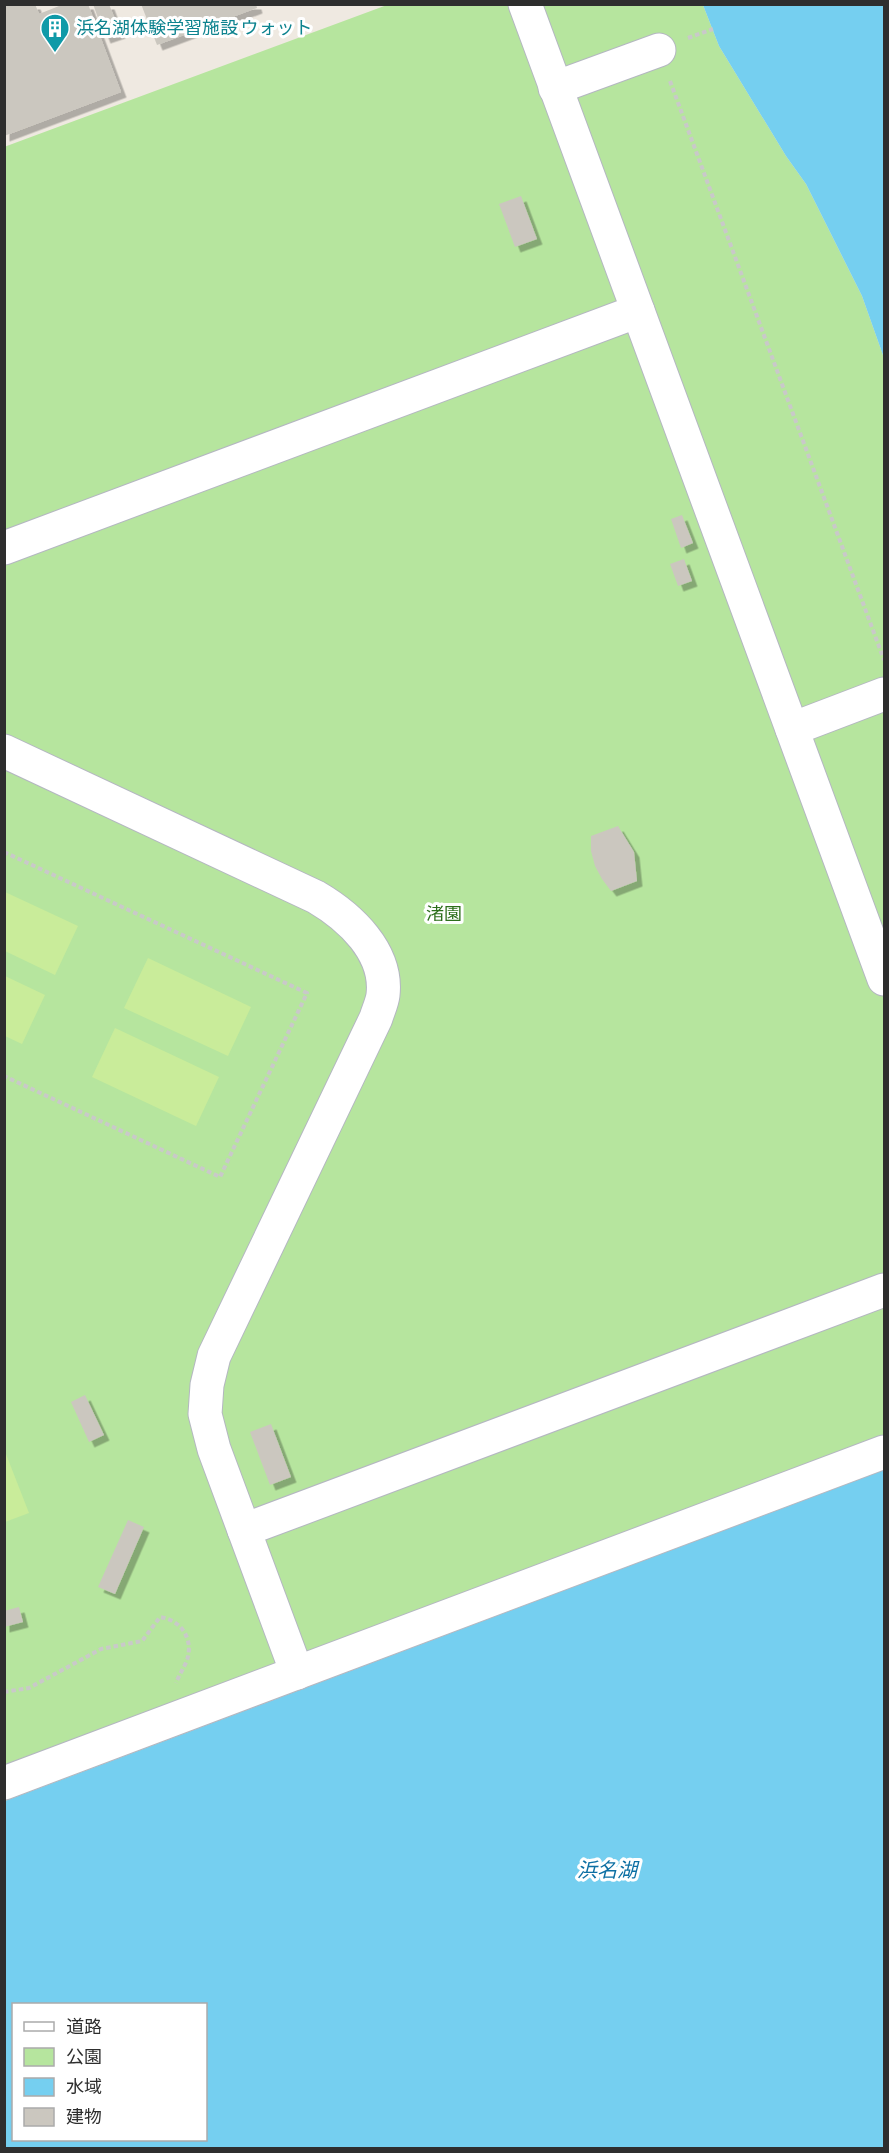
<svg xmlns="http://www.w3.org/2000/svg" width="889" height="2153" font-family="'Asap Condensed','Noto Sans JP',sans-serif">
<style>
.green{fill:#b6e59e}
.pitch{fill:#c9ec9a}
.water{fill:#75cff0;fill-rule:evenodd}
.building{fill:#cbc7bf;filter:url(#shadow)}
.lines{fill:none;stroke-linecap:round;stroke-linejoin:round}
.minor-casing{stroke:#b4b7c1;stroke-width:35}
.path{stroke:#c9c9c9;stroke-width:4;stroke-dasharray:4.5 3;stroke-linecap:butt}
.minor{stroke:#fff;stroke-width:33}
.labels{text-anchor:middle;stroke-width:6;stroke-linejoin:round;paint-order:stroke}
.culture-label{font-size:18px;fill:#0d838f;stroke:#fff;text-anchor:start}
.park-label{font-size:18px;fill:#2c6e1b;stroke:#fff}
.water-label{font-size:20px;font-style:italic;fill:#0d6fa3;stroke:#fff}
</style>
<defs>
<filter id="shadow"><feDropShadow dx="5.5" dy="5.5" stdDeviation="0" flood-color="#0004"/></filter>
</defs>
<rect width="100%" height="100%" fill="#efe9e1"/>
<!-- green -->
<path class="green" d="M387,5H703L719,46L786,156L806,184L862,296L884,358V1470L5,1801L4,147Z"/>
<!-- pitch -->
<g class="pitch">
<path d="M5,892L78,926L55,975L5,951Z"/>
<path d="M148,958L251,1007L228,1056L124,1008Z"/>
<path d="M5,976L45,995L22,1044L5,1036Z"/>
<path d="M115,1028L219,1077L196,1126L92,1077Z"/>
<path d="M4,1449L29,1513L5,1522H4Z"/>
</g>
<!-- water -->
<g class="water">
<path d="M703,5H884V358L862,296L806,184L786,156L719,46Z"/>
<path d="M884,1470V2148H5V1801ZM14,2004H206V2140H14Z"/>
</g>
<!-- building -->
<g class="building">
<path d="M4,4H35L39,14L64,4H88L121,92L4,136Z"/>
<path d="M93,4H109L120,33L105,38Z"/>
<path d="M141,4H256L257,8L157,45Z"/>
<path d="M521,196L537,239L515,247L499,204Z"/>
<path d="M682,515L693,543L681,548L671,519Z"/>
<path d="M684,559L692,581L678,586L670,564Z"/>
<path d="M618,826L634,852L637,881L611,891L602,879L595,866L591,851V836Z"/>
<path d="M85,1395L104,1435L89,1442L71,1402Z"/>
<path d="M271,1424L291,1477L270,1485L250,1432Z"/>
<path d="M128,1520L144,1527L115,1594L98,1587Z"/>
<path d="M19,1607L23,1622L4,1627V1611Z"/>
</g>
<g class="lines">
<!-- minor casing -->
<g class="minor-casing">
<g id="minor">
<path d="M525,4L884,979"/>
<path d="M555,88L659,50"/>
<path d="M4,548L638,311"/>
<path d="M792,729L884,694"/>
<path d="M4,751L316,897C350,917 388,952 383,995C382,1003 378,1011 376,1018L214,1356L207,1385L205,1414L214,1449L297,1673"/>
<path d="M244,1530L884,1290"/>
<path d="M4,1783L884,1452"/>
</g>
</g>
<!-- path -->
<g class="path">
<path d="M688,38L713,29"/>
<path d="M670,81L884,660"/>
<path d="M4,852L307,993L220,1177L4,1076"/>
<path d="M4,1692L29,1688L101,1649L142,1641L160,1617C181,1620 194,1639 187,1660C184,1668 179,1675 176,1683"/>
</g>
<!-- minor -->
<use href="#minor" class="minor"/>
</g>
<!-- icons -->
<defs>
<g id="building-pin" transform="scale(1.5)"><path d="M0 17L-7.5 6A9.5 9.5 0 1 1 7.5 6Z" fill="#0f9aa8" stroke="#fff"/><path d="M-4-6H4V6H1V3H-1V6H-4ZM-2.5-4.3h1.7v1.8h-1.7ZM.8-4.3h1.7v1.8H.8ZM-2.5-1h1.7V.8h-1.7ZM.8-1h1.7V.8H.8Z" fill="#fff"/></g>
</defs>
<g fill-rule="evenodd">
<use href="#building-pin" x="55" y="28"/>
</g>
<g class="labels">
<!-- culture labels -->
<g class="culture-label">
<text x="76" y="34">浜名湖体験学習施設 ウォット</text>
</g>
<!-- park labels -->
<g class="park-label">
<text x="444" y="920">渚園</text>
</g>
<!-- water labels -->
<g class="water-label">
<text x="607" y="1877">浜名湖</text>
</g>
</g>
<!-- border -->
<rect width="889" height="2153" fill="none" stroke="#2e2e2e" stroke-width="12"/>
<!-- legend -->
<rect x="12" y="2003" width="195" height="138" fill="#ffffff" stroke="#ababab" stroke-width="1.5"/>
<rect x="24" y="2022" width="30" height="9" fill="#ffffff" stroke="#ababab" stroke-width="1.5"/>
<text x="66" y="2033" font-size="18" fill="#2e2e2e">道路</text>
<rect x="24" y="2048" width="30" height="18" fill="#b6e59e" stroke="#ababab" stroke-width="1.5"/>
<text x="66" y="2063" font-size="18" fill="#2e2e2e">公園</text>
<rect x="24" y="2078" width="30" height="18" fill="#75cff0" stroke="#ababab" stroke-width="1.5"/>
<text x="66" y="2093" font-size="18" fill="#2e2e2e">水域</text>
<rect x="24" y="2108" width="30" height="18" fill="#cbc7bf" stroke="#ababab" stroke-width="1.5"/>
<text x="66" y="2123" font-size="18" fill="#2e2e2e">建物</text>
</svg>
